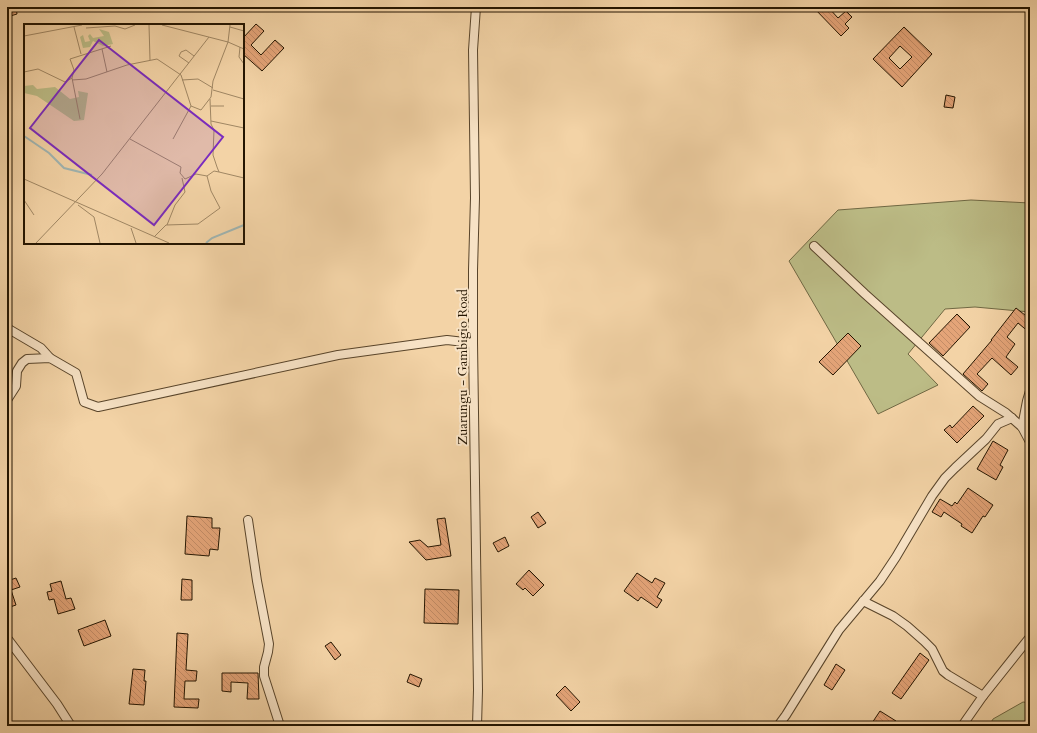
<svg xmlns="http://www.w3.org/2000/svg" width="1037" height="733" font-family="Cardo,serif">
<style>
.grass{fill:#bcbc86;stroke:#706843}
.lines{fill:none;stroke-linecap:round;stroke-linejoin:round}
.stream{stroke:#6e756b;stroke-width:3}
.building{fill:url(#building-back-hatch);stroke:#241500;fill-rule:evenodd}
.street-casing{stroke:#58442a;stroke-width:10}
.street{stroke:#f7e2c5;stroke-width:8}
.labels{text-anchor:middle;stroke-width:4;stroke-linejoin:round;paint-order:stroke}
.street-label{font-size:13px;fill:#241500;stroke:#f7e2c5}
.inset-river{fill:none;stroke:#a0b5b2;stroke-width:2}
.inset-road{fill:none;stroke:#a08764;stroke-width:1}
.view{fill:#7b2cbf;fill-opacity:0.15;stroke:#7b2cbf;stroke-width:2}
.inset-edge{fill:none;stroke:#241500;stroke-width:2}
</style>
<defs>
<pattern id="building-back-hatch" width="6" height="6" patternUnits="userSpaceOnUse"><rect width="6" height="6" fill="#e4a478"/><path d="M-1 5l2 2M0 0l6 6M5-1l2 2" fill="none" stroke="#c38c66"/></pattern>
</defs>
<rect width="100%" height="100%" fill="#f3d3a6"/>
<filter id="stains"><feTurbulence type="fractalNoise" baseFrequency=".005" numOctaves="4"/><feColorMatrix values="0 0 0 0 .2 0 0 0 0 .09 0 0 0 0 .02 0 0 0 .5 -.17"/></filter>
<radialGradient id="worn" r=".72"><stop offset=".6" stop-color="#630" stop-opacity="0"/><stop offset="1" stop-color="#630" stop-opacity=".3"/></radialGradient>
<!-- grass -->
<g class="grass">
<path d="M971,200L1030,203V312L975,307L945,309L908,354L938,385L878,414L789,261L838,210Z"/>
<path d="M1023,702L1030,703V726H989L993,719Z"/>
</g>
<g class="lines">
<!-- stream -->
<path class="stream" d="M524,9L532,7"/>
</g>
<!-- building -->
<g class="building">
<path d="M7,7H16L17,14L7,17Z"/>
<path d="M813,7H828L838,18L846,11L852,17L845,24L849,28L841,36Z"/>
<path d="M256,24L264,31L251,45L261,55L275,40L284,48L262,71L243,54V38Z"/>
<path d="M904,27L932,54L902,87L873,59ZM900,46L912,57L900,69L889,58Z"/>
<path d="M946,95L955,97L953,108L944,107Z"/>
<path d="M1016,308L1030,319V333L1018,323L1007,337L1015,344L1006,357L1018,367L1011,375L992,358L977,374L988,384L982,391L963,374L992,340H991Z"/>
<path d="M957,314L970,327L943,356L929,343Z"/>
<path d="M848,333L861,346L833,375L819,362Z"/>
<path d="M973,406L984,416L957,443L944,430L950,425L952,428Z"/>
<path d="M993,441L1008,450L1000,465L1003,467L996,480L977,469Z"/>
<path d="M968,488L993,505L985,517L983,516L972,533L961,526L962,524L944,512L941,517L932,512L940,499L952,506L955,502L957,504Z"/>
<path d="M538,512L546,523L538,528L531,517Z"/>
<path d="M187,516L212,518V528H220L218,550L210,549L209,556L185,554Z"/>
<path d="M445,518L451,556L426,560L409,542L420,540L428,547L441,545L437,519Z"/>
<path d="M505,537L509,546L498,552L493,543Z"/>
<path d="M529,570L544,585L533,596L525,588L523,590L516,584Z"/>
<path d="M637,573L652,583L655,578L665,583L657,597L662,600L657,608L641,597L638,601L624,591Z"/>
<path d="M16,578L20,587L11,590L16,605L7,608V581Z"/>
<path d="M182,579L192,580V600H181Z"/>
<path d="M61,581L66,599L71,598L75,609L58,614L54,599L49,600L47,592L52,591L50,584Z"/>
<path d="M425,589L459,590L458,624L424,623Z"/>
<path d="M105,620L111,636L84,646L78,630Z"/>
<path d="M177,633L188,634L186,670L197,671L196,681H185L184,699H199L198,708L174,707Z"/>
<path d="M331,642L341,655L335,660L325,646Z"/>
<path d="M920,653L929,660L901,699L892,693Z"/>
<path d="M836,664L845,670L832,690L824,685Z"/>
<path d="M133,669L145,670L144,681H146L144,705L129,704Z"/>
<path d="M222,673H258L259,699H247L248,683L231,682V692L222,691Z"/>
<path d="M410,674L422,679L419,687L407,682Z"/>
<path d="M565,686L580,702L571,711L556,695Z"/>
<path d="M880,711L896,721L892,726H870Z"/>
</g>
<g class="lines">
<!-- street casing -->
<g class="street-casing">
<g id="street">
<path d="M476,7L473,50L475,198L473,270V343L478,690L477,726"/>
<path d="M814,246L865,294L979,396L1006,413L1022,427L1030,442"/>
<path d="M7,328L41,348L50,358"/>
<path d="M7,400L16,386L17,371L22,363L27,359L50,358L76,373L84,402L98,407L338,355L447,340L473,343"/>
<path d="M1022,427L1027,401L1030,391"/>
<path d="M248,520L257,581L269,644L268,652L264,667V676L280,726"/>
<path d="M863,601L893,616L907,626L924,641L932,649L943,671L948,675L983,696"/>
<path d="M7,638L57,704L71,726"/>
<path d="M778,726L786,715L839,630L880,581L896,557L932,496L945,478L955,468L986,439L998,424L1012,418"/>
<path d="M962,726L983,696L1030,637"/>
</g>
</g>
<!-- street -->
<use href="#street" class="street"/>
</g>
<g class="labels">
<!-- street labels -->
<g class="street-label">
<text transform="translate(462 367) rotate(-90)" y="5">Zuarungu - Gambigio Road</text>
</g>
</g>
<!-- overview -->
<g transform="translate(24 24)">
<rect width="220" height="220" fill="#f3d3a6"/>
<path d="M75,5L85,8L89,20L79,22L69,17L66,23L59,24L56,13L59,11L61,18L66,17L64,12L66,10L69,14L80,12ZM9,61L13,65L31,63L46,75L55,73L54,67L64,69L60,96L50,97L13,72L0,69V62Z" fill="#bcbc86"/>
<path class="inset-river" d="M0,112L25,129L40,144L68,151M182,219L188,214L220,201"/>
<path class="inset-road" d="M125,1L126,36M138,1L204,18L220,25M50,3L57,30M206,3L220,7M62,4L91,2L101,5L111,1M0,12L58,1M216,23L215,33L220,40M78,25L83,48M165,39L155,32L157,28L162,26L170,32M0,48L14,45L41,58L48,54M48,56L62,55L103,41L133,35L157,51L167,82L177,86L187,73L189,57L204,18L206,1M158,56L174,55L189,64M189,66L220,75M186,75L187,100L190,106L189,131L193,143L195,148L220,154M187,82H200M56,95L48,54L50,46L46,35L87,22M187,97L220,104M106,115L157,143L156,149L161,155L172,150L183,152M149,115L167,82M0,155L145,219M0,176L10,191M54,181L70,193L76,219M143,201L151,181L161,168L158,154M107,204L112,219M130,213L142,201L174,200L196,184L187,167L183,152L190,147L195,148M12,219L78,150L185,13"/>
<path class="view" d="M75,16L199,113L130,201L6,104Z"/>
<rect width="220" height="220" class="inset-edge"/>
</g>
<!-- margin -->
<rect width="1037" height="733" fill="none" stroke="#f3d3a6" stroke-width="24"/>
<rect x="8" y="8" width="1021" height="717" fill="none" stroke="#241500" stroke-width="2"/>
<rect x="12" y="12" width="1013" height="709" fill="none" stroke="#241500"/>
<rect width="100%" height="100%" filter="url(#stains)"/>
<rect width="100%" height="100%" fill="url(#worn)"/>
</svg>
